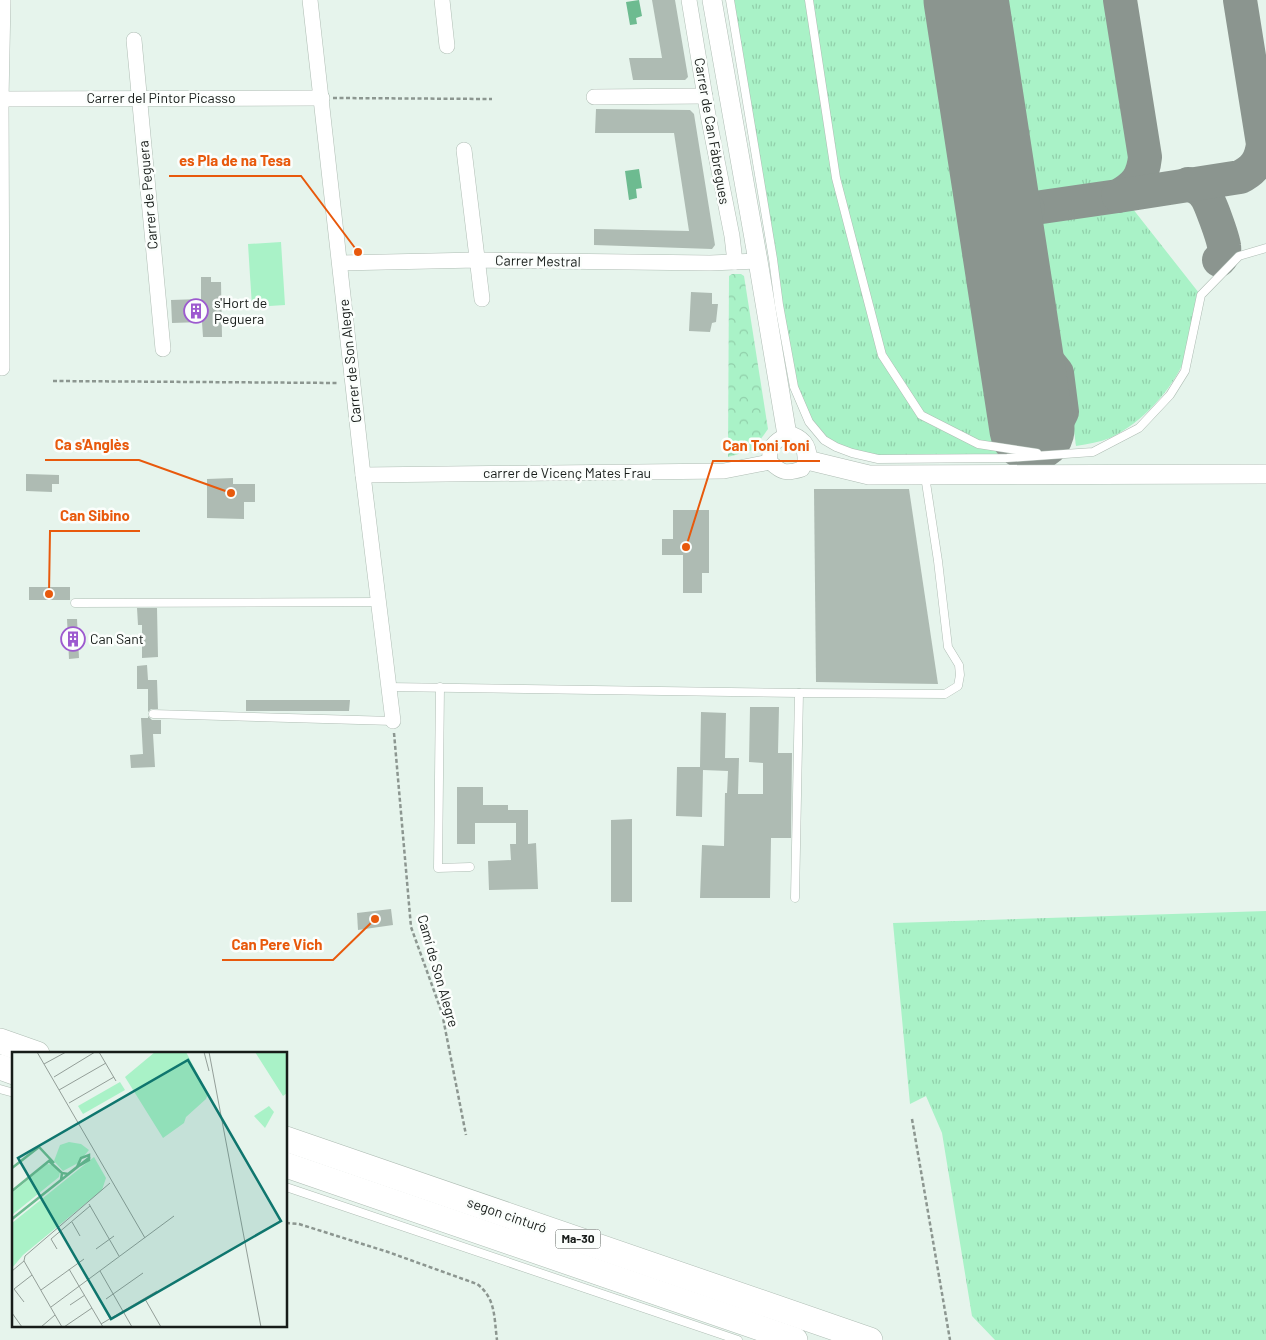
<svg xmlns="http://www.w3.org/2000/svg" width="1266" height="1340" font-family="Barlow,sans-serif">
<style>
.grass{fill:url(#grass-tufts)}
.park{fill:url(#park-crowns)}
.pitch{fill:#a9f2c7}
.water{fill:#6dbb90}
.lines{fill:none;stroke-linecap:round;stroke-linejoin:round}
.taxiway{stroke:#8b958f;stroke-width:34}
.runway{stroke:#8b958f;stroke-width:85}
.building{fill:#aebbb3}
.service-casing{stroke:#afbdb4;stroke-width:9}
.minor-casing{stroke:#afbdb4;stroke-width:16}
.tertiary-casing{stroke:#afbdb4;stroke-width:20}
.trunk-casing{stroke:#afbdb4;stroke-width:26}
.path{stroke:#8c9690;stroke-width:2.5;stroke-dasharray:4 2.5;stroke-linecap:butt}
.service{stroke:#fff;stroke-width:8}
.minor{stroke:#fff;stroke-width:15}
.tertiary{stroke:#fff;stroke-width:19}
.trunk{stroke:#fff;stroke-width:25}
.labels{text-anchor:middle;stroke-width:5;stroke-linejoin:round;paint-order:stroke}
.shield{fill:#fbfefc;stroke:#5b605d;stroke-width:1}
.shield-label{font-size:12px;font-weight:bold;fill:#171c19}
.street-label{font-size:14px;fill:#171c19;stroke:#fbfefc}
.poi-label{font-size:14px;fill:#171c19;stroke:#fbfefc;text-anchor:start}
.inset-river{fill:none;stroke:#6dbb90;stroke-width:2.5}
.inset-road{fill:none;stroke:#939e98;stroke-width:1}
.view{fill:#0f766e;fill-opacity:0.15;stroke:#0f766e;stroke-width:2.5}
.inset-edge{fill:none;stroke:#171c19;stroke-width:2.5}
.leader{fill:none;stroke:#e8590c;stroke-width:2}
.callout-dot{fill:#e8590c;stroke:#fbfefc;stroke-width:2}
.callout-label{font-size:15px;text-anchor:middle;font-weight:bold;fill:#e8590c;stroke:#fbfefc;stroke-width:5;stroke-linejoin:round;paint-order:stroke}
</style>
<defs>
<pattern id="grass-tufts" width="24" height="20" patternUnits="userSpaceOnUse" patternTransform="scale(1.25)"><rect width="24" height="20" fill="#a9f2c7"/><path d="M3 7l-1-3M5 7V3M7 7l1-3M15 17l-1-3M17 17v-4M19 17l1-3" fill="none" stroke="#91cfaa"/></pattern>
<pattern id="park-crowns" width="20" height="18" patternUnits="userSpaceOnUse" patternTransform="scale(1.25)"><rect width="20" height="18" fill="#a9f2c7"/><path d="M2 6a3 3 0 1 1 6 0M12 15a3 3 0 1 1 6 0" fill="none" stroke="#91cfaa"/></pattern>
</defs>
<rect width="100%" height="100%" fill="#e6f4ec"/>
<!-- grass -->
<g class="grass">
<path d="M730,0H944L1012,453L962,459L903,460L852,453L824,440L809,422L794,387Z"/>
<path d="M987,0H1108L1134,153C1128,166 1121,179 1108,187C1090,189 1044,201 1029,193C1022,189 1018,180 1014,174Z"/>
<path d="M1129,204L1199,293C1195,311 1192,341 1186,357C1172,390 1142,423 1110,438C1100,442 1088,444 1076,446L1066,370L1038,337L1026,246C1031,232 1034,223 1048,216Z"/>
<path d="M1266,911V1340H995L972,1316L942,1133L926,1096L910,1104L893,923Z"/>
</g>
<!-- park -->
<path class="park" d="M732,274H741L744,276L768,429L753,450L728,457L729,276Z"/>
<!-- pitch -->
<path class="pitch" d="M281,242L285,305L252,307L248,244Z"/>
<!-- water -->
<g class="water">
<path d="M639,0L642,16L636,18L637,24L630,25L626,2Z"/>
<path d="M639,169L642,188L636,189L637,198L629,200L625,171Z"/>
</g>
<g class="lines">
<!-- taxiway -->
<g class="taxiway">
<path d="M995,180C1002,198 1009,204 1028,209L1118,196C1136,186 1143,177 1145,157L1120,0"/>
<path d="M1188,184C1195,187 1201,189 1205,195C1210,201 1223,238 1224,246C1225,252 1223,256 1219,260"/>
<path d="M1118,196L1240,177C1255,170 1261,160 1263,144L1240,0"/>
<path d="M1017,319L1023,365L1014,398L1016,413L1020,422L1025,426L1033,430L1046,429L1057,422L1062,412L1057,373L1024,332L1017,319L1005,244C1006,227 1015,217 1028,209"/>
</g>
<!-- runway -->
<path class="runway" d="M966,0L1032,429"/>
</g>
<!-- building -->
<g class="building">
<path d="M652,0H675L688,77L685,80H633L629,58H662Z"/>
<path d="M596,109L690,110L694,114L715,245L712,249L594,245V229L689,231L674,133H595Z"/>
<path d="M201,277H211V282H221L222,337H203L202,322L172,323L171,300L201,299Z"/>
<path d="M691,292L712,293V304H718L716,322L712,323L710,332L689,331Z"/>
<path d="M26,474L59,475V484H52V492L26,491Z"/>
<path d="M233,478V484H255V502H244V519L207,518V479Z"/>
<path d="M814,489H909L938,684L816,682Z"/>
<path d="M673,510H709V573H702V593H683V555H662V539H673Z"/>
<rect x="29" y="587" width="41" height="13"/>
<path d="M137,608H157L158,657L142,658V625H138Z"/>
<path d="M67,619H77L79,658L69,659Z"/>
<path d="M147,665L148,680H157L158,709H151L148,712V689H137V666Z"/>
<path d="M246,700H350L349,711H246Z"/>
<path d="M750,707H779L778,753H792L791,838H771L770,898H700L702,845L724,846L725,793H727L728,771L703,770L702,817L676,816L677,767H700L701,712L726,713L725,758H739L738,794H763V763L749,762Z"/>
<path d="M148,716L152,720H161V734H153L155,767L131,768L130,755L143,754L141,718H148Z"/>
<path d="M457,787H483V805H508V810H528V844L536,843L538,889L489,890L488,861L511,860L510,844H516V823H475V844H457Z"/>
<path d="M632,819V902H611V820Z"/>
<path d="M391,909L393,925L358,930L357,913Z"/>
</g>
<g class="lines">
<!-- service casing -->
<g class="service-casing">
<g id="service">
<path d="M730,0L773,259L779,305L794,387L809,422L824,440L836,447L852,453L878,459L1007,458L1093,452L1139,428L1170,395L1185,371L1201,295L1239,256L1266,248"/>
<path d="M809,0L836,178L882,355L921,415L978,444L1037,453"/>
<path d="M75,603L378,602"/>
<path d="M388,687L799,693L795,898"/>
<path d="M440,687L438,868L470,867"/>
<path d="M799,693L945,694L958,686L960,675L959,665L948,647L938,561L925,476"/>
<path d="M153,714L393,721"/>
<path d="M0,1089L14,1093"/>
<path d="M286,1187L738,1340"/>
</g>
</g>
<!-- minor casing -->
<g class="minor-casing">
<g id="minor">
<path d="M310,0L363,475L393,721"/>
<path d="M442,0L447,46"/>
<path d="M689,0L708,115L732,236L735,262"/>
<path d="M134,40L163,349"/>
<path d="M594,97L705,96"/>
<path d="M0,99L322,98"/>
<path d="M464,150L482,299"/>
<path d="M340,263L477,260L710,263L758,261"/>
<path d="M2,368L1,99L3,0"/>
<path d="M787,435C774,441 768,447 770,462C782,473 786,474 802,469L807,460"/>
<path d="M363,475L724,471L770,462"/>
</g>
</g>
<!-- tertiary casing -->
<g class="tertiary-casing">
<path id="tertiary" d="M712,0L758,261L787,435C801,438 808,446 807,460L869,475L1266,474"/>
</g>
<!-- trunk casing -->
<g class="trunk-casing">
<g id="trunk">
<path d="M0,1041L37,1054"/>
<path d="M0,1067L14,1072"/>
<path d="M286,1139L870,1340"/>
<path d="M286,1165L795,1340"/>
</g>
</g>
<!-- path -->
<g class="path">
<path d="M333,98L492,99"/>
<path d="M53,381L339,383"/>
<path d="M394,733L411,927L442,1013L466,1135"/>
<path d="M912,1119L950,1340"/>
<path d="M286,1223L299,1224L388,1252L477,1284C496,1298 494,1318 497,1340"/>
</g>
<!-- service -->
<use href="#service" class="service"/>
<!-- minor -->
<use href="#minor" class="minor"/>
<!-- tertiary -->
<use href="#tertiary" class="tertiary"/>
<!-- trunk -->
<use href="#trunk" class="trunk"/>
</g>
<!-- icons -->
<defs>
<g id="building-ring" transform="scale(1.25)"><circle r="9.5" fill="#fbfefc" stroke="#9d5acf" stroke-width="1.5"/><path d="M-4-6H4V6H1V3H-1V6H-4ZM-2.5-4.3h1.7v1.8h-1.7ZM.8-4.3h1.7v1.8H.8ZM-2.5-1h1.7V.8h-1.7ZM.8-1h1.7V.8H.8Z" fill="#9d5acf"/></g>
</defs>
<g fill-rule="evenodd">
<use href="#building-ring" x="196" y="311"/>
<use href="#building-ring" x="73" y="639"/>
</g>
<g class="labels">
<!-- shield labels -->
<rect class="shield" x="555.5" y="1229.5" width="45" height="19" rx="4"/>
<g class="shield-label">
<text x="578" y="1243">Ma-30</text>
</g>
<!-- street labels -->
<g class="street-label">
<text x="161" y="103">Carrer del Pintor Picasso</text>
<text transform="translate(712 131) rotate(80)" y="5">Carrer de Can Fàbregues</text>
<text transform="translate(148 195) rotate(-95)" y="5">Carrer de Peguera</text>
<text transform="translate(538 261) rotate(1)" y="5">Carrer Mestral</text>
<text transform="translate(350 361) rotate(-96)" y="5">Carrer de Son Alegre</text>
<text x="567" y="478">carrer de Vicenç Mates Frau</text>
<text transform="translate(438 971) rotate(74)" y="5">Camí de Son Alegre</text>
<text transform="translate(507 1215) rotate(19)" y="5">segon cinturó</text>
</g>
<!-- poi labels -->
<g class="poi-label">
<text x="214" y="308">s'Hort de<tspan x="214" dy="16">Peguera</tspan></text>
<text x="90" y="644">Can Sant</text>
</g>
</g>
<!-- overview -->
<g transform="translate(12 1052)">
<rect width="275" height="275" fill="#e6f4ec"/>
<path d="M143,0H174L196,42L194,47L174,65L172,71L151,86L113,25ZM57,90L69,92L77,98L66,111L51,119L42,109L48,93ZM82,105L94,126L90,138L11,203L0,216V171ZM35,112L42,113L48,120L47,125L0,163V141Z" fill="#a9f2c7"/>
<path d="M243,0H273L275,4V41L271,44ZM257,54L262,60L253,76L242,64Z" fill="#a9f2c7"/>
<path d="M108,30L113,38L71,62L66,54Z" fill="#a9f2c7"/>
<path class="inset-river" d="M0,116L27,95L42,111M50,121L56,122L65,115L69,106L77,103V108L65,115M0,139L37,109L50,121L49,128M0,167L78,105"/>
<path class="inset-road" d="M25,0L133,186M87,0L104,29M192,0L197,19M197,0L249,275M32,12L54,0M42,25L83,0M47,38L94,11M57,51L102,25M77,152L107,204M60,170L68,184M45,197L39,187L78,154M84,197L102,184M12,209L13,204L98,131M12,209L50,275M57,217L91,275M0,219L12,209M88,219L120,275M29,238L72,207M94,247L131,221M133,247L149,275M12,250L2,237L20,223M58,253L73,243M39,255L162,164M0,261L10,275M89,272L145,239M29,275L43,263M52,275L80,256"/>
<path class="view" d="M176,8L269,169L99,267L6,106Z"/>
<rect width="275" height="275" class="inset-edge"/>
</g>
<!-- callouts -->
<path class="leader" d="M358 252L301 176H169M231 493L139 460H45M686 547L713 461H820M49 594L50 531H140M375 919L333 960H222"/>
<g class="callout-dot">
<circle cx="358" cy="252" r="5"/>
<circle cx="231" cy="493" r="5"/>
<circle cx="686" cy="547" r="5"/>
<circle cx="49" cy="594" r="5"/>
<circle cx="375" cy="919" r="5"/>
</g>
<g class="callout-label">
<text x="235" y="166">es Pla de na Tesa</text>
<text x="92" y="450">Ca s'Anglès</text>
<text x="766" y="451">Can Toni Toni</text>
<text x="95" y="521">Can Sibino</text>
<text x="277" y="950">Can Pere Vich</text>
</g>
</svg>
